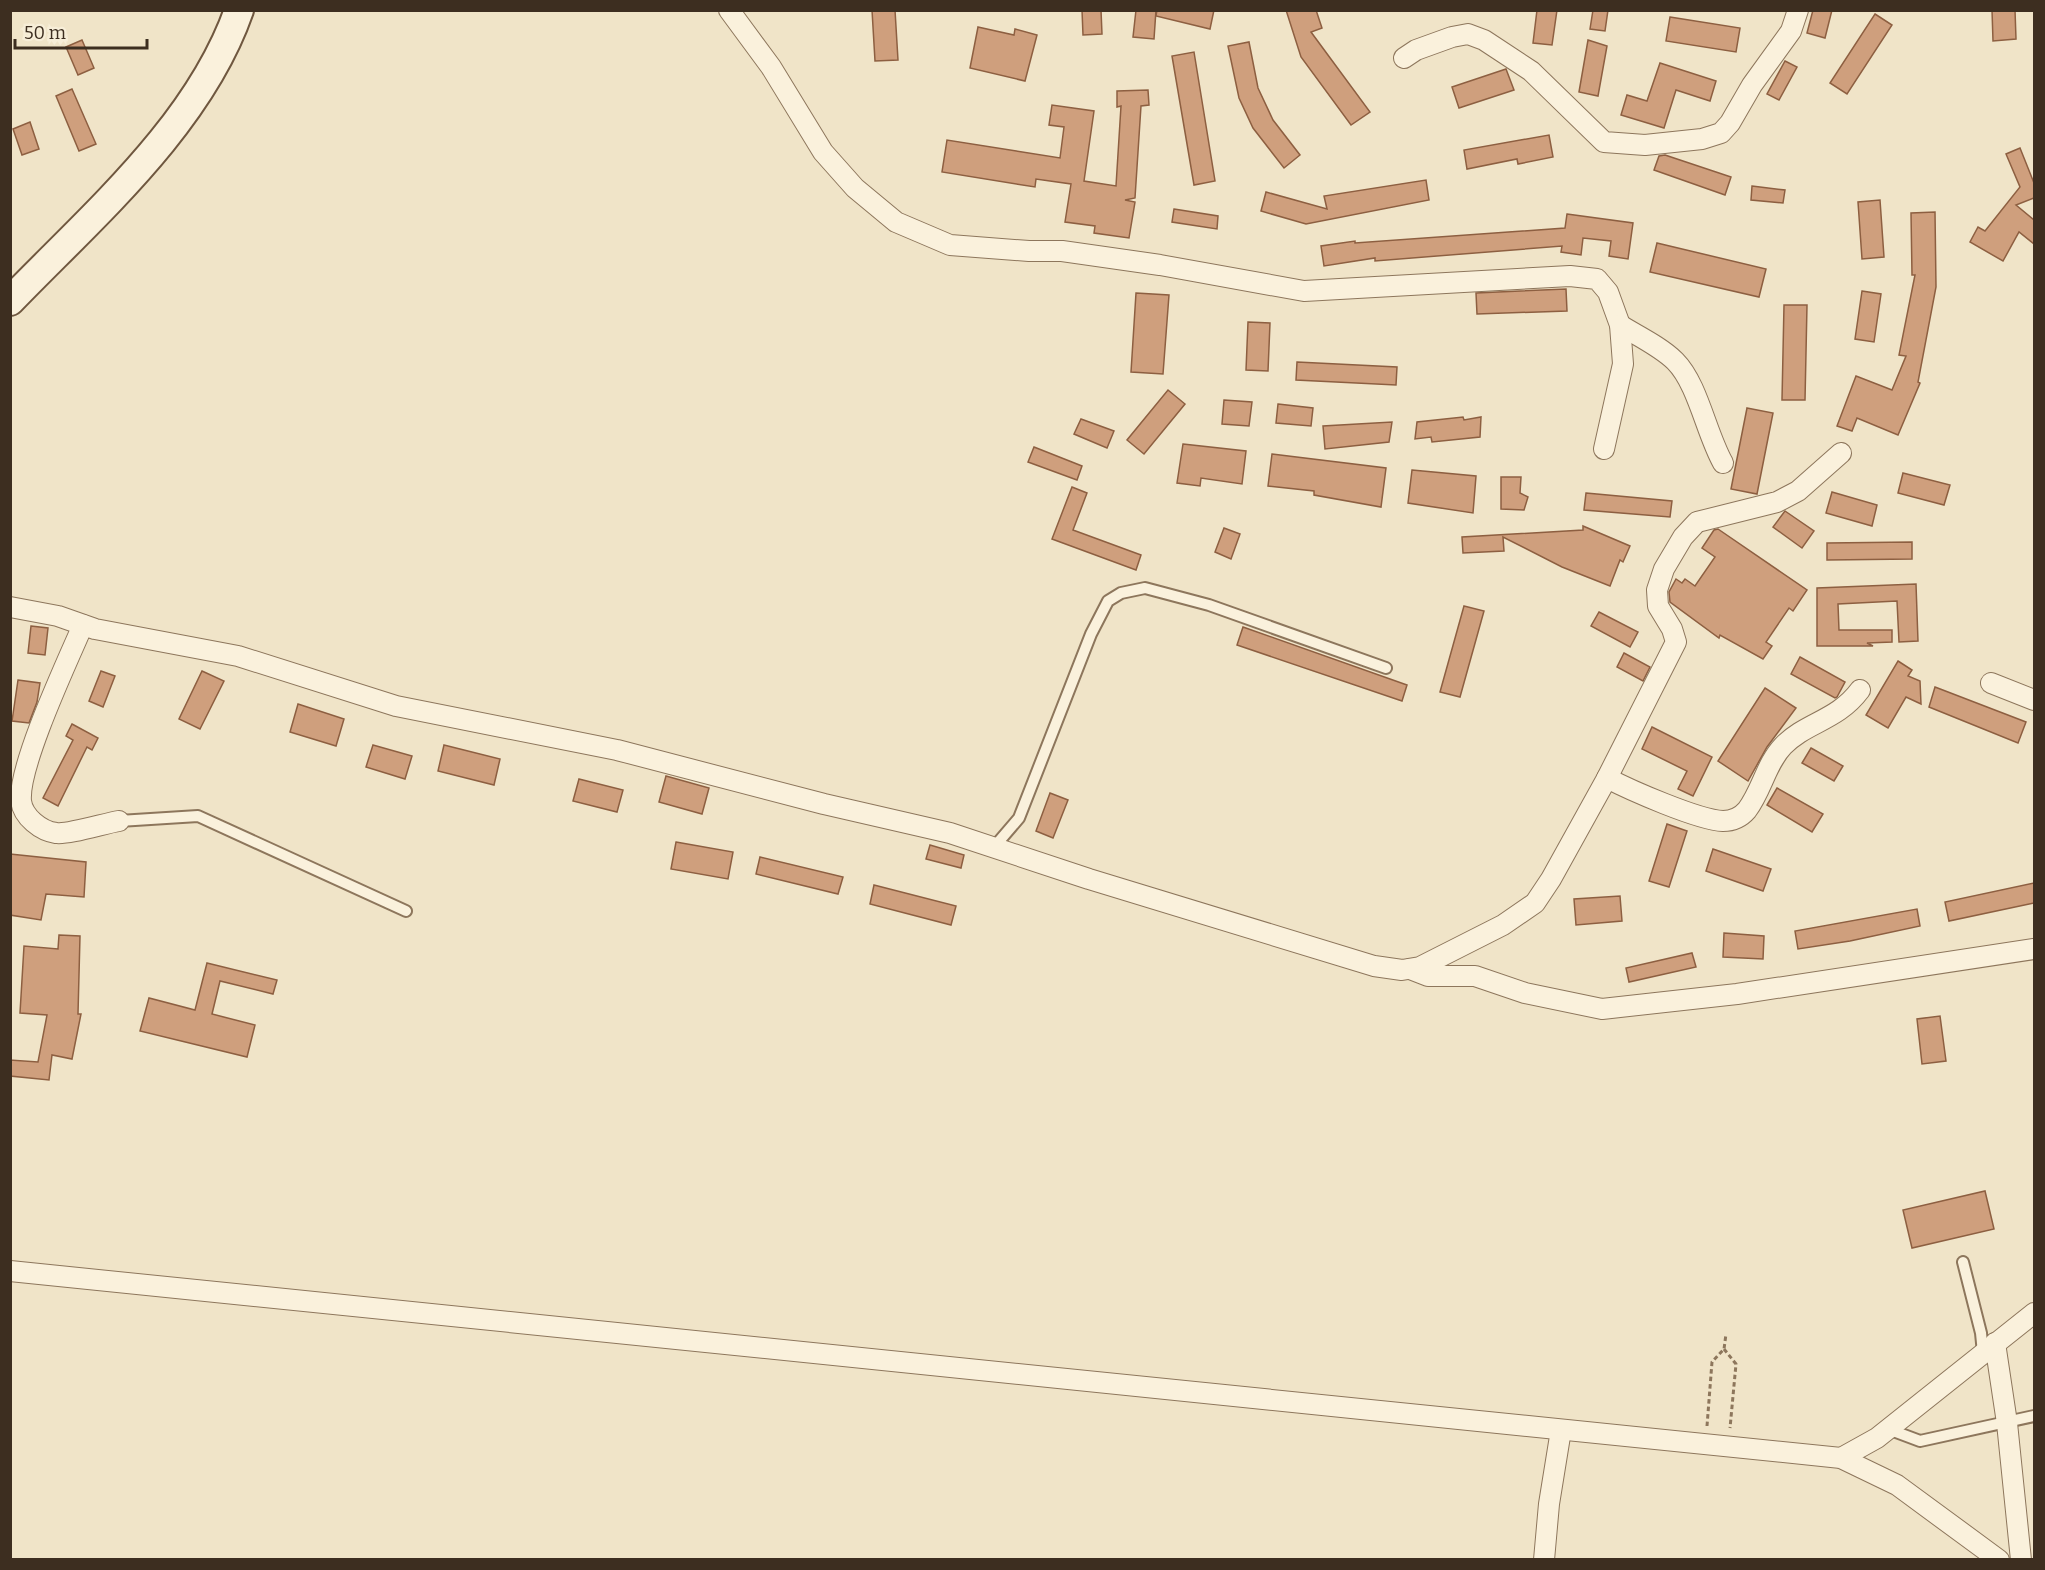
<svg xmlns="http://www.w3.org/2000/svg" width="2045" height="1570" font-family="Bitter,serif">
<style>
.building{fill:#cf9f7d;stroke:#8d5f41;stroke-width:1.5}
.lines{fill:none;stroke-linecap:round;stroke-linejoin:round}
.service-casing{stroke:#8d765c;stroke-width:14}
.minor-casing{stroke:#8d765c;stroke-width:22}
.secondary-casing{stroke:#6f573f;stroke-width:32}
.path{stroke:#8d765c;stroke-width:3;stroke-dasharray:4.5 3;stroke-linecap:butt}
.service{stroke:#faf1dc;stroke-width:10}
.minor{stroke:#faf1dc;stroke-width:20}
.secondary{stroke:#faf1dc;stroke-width:28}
</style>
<rect width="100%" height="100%" fill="#f0e4c8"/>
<!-- building -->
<g class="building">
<path d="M872,10H895L898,60L875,61Z"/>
<path d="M1082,10H1101L1102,34L1083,35Z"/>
<path d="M1136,10H1156L1154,39L1133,37Z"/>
<path d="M1157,10H1214L1210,29L1156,16Z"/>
<path d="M1286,10H1316L1322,28L1311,32L1370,112L1351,125L1301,57Z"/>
<path d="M1537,10H1557L1552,45L1533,43Z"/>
<path d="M1593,10H1608L1605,31L1590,29Z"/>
<path d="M1813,10H1832L1825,38L1807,33Z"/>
<path d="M1992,10H2015L2016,39L1993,41Z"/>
<path d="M1875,14L1892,25L1847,94L1830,83Z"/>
<path d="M1670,17L1740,28L1736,52L1666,41Z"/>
<path d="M978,27L1014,35L1015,29L1037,35L1025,81L970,68Z"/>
<path d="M82,40L94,68L78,75L66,47Z"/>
<path d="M1588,40L1607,46L1598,96L1579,92Z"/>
<path d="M1249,42L1258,88L1273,120L1300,155L1284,168L1253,128L1239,98L1228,46Z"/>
<path d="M1194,52L1215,181L1194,185L1172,56Z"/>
<path d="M1785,61L1797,67L1779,100L1767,94Z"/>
<path d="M1660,63L1716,81L1710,101L1676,90L1664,128L1621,115L1627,95L1647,101Z"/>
<path d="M1506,69L1514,90L1459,108L1452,87Z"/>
<path d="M72,89L96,144L79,151L56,96Z"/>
<path d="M1148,90L1149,105L1141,106L1135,198L1125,200L1135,202L1129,238L1094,233L1095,226L1065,222L1071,184L1036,179L1035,187L942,172L947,140L1060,158L1064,127L1049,125L1052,105L1094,111L1084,181L1116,186L1121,106L1117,107V91Z"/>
<path d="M30,122L39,149L22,155L13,129Z"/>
<path d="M1549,135L1553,157L1518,164L1517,159L1467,169L1464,150Z"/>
<path d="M2020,148L2034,183V198L2016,205L2034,220V244L2019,232L2003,261L1970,242L1978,227L1985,231L2020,187L2006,154Z"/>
<path d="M1665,155L1731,177L1725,195L1654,170L1659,156Z"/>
<path d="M1426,180L1429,200L1306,224L1261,211L1266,192L1327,209L1324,196Z"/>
<path d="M1752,186L1785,190L1783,203L1751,200Z"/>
<path d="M1880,200L1884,257L1862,259L1858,202Z"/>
<path d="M1174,209L1218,216L1217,229L1172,222Z"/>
<path d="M1935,212L1936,287L1918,382L1920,383L1898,435L1857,418L1852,431L1837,426L1856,376L1892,390L1906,356L1899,355L1915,275H1912L1911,213Z"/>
<path d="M1567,214L1633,223L1628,259L1609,256L1611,241L1583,238L1581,255L1561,252L1562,246L1375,261V258L1324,266L1321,246L1355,241V243L1565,228Z"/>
<path d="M1657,243L1766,269L1759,297L1650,272Z"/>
<path d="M1566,289L1567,311L1477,314L1476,293Z"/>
<path d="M1862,291L1881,294L1874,342L1855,339Z"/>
<path d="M1136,293L1169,295L1163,374L1131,372Z"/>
<path d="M1784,305H1807L1805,400H1782Z"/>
<path d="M1248,322L1270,323L1268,371L1246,370Z"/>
<path d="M1297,362L1397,367L1396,385L1296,380Z"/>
<path d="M1168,390L1185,404L1144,454L1127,440Z"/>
<path d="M1224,400L1252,402L1249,426L1222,424Z"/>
<path d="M1278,404L1313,408L1311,426L1276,423Z"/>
<path d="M1747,408L1773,413L1757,494L1731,489Z"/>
<path d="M1463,417L1464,420L1481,417L1480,437L1432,442L1431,437L1415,439L1417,422Z"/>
<path d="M1081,419L1114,431L1107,448L1074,434Z"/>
<path d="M1392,422L1389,442L1325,449L1323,426Z"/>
<path d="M1183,444L1246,451L1242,484L1201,478L1200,486L1177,483Z"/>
<path d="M1034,447L1082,466L1077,480L1028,462Z"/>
<path d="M1272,454L1386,468L1381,507L1314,495V491L1268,486Z"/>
<path d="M1412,470L1476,476L1473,513L1408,503Z"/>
<path d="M1903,473L1950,485L1944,505L1898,493Z"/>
<path d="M1501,477H1521L1520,493L1528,497L1524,510L1501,509Z"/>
<path d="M1072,487L1087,493L1073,530L1141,555L1136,570L1052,539Z"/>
<path d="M1832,492L1877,505L1872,526L1826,513Z"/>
<path d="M1586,493L1672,501L1670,517L1584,510Z"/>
<path d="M1785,511L1814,531L1802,548L1773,527Z"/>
<path d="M1583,526L1630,546L1623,562L1620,560L1610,586L1562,567L1503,537L1504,551L1463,553L1462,537L1583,530Z"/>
<path d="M1224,528L1240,534L1231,559L1215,552Z"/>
<path d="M1718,529L1807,590L1793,611L1789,608L1766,642L1772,646L1763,659L1720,635L1719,638L1670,602L1669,592L1676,579L1682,583L1685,579L1695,586L1715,557L1702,548L1714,530Z"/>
<path d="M1912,542V559L1827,560V543Z"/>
<path d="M1916,584L1918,641L1899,642L1897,601L1838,604L1839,630H1892V642L1867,643L1873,646H1817V588Z"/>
<path d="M1464,606L1484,611L1460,697L1440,692Z"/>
<path d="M1599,612L1638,632L1630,647L1591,626Z"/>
<path d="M31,626L48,628L45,655L28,653Z"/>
<path d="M1243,627L1407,685L1402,701L1237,645Z"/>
<path d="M1624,653L1650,667L1643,681L1617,667Z"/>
<path d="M1800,657L1845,682L1837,697L1835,698L1791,674Z"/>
<path d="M1898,661L1912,670L1908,676L1920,681L1921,704L1906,697L1888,728L1866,715Z"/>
<path d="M101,671L115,676L103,707L89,701Z"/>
<path d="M202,671L224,681L200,729L179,719Z"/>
<path d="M18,680L40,683L37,702L29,723L12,721Z"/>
<path d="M1935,687L2026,722L2018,743L1929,707Z"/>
<path d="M1765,688L1796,708L1767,747L1748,781L1718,761Z"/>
<path d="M298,704L344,719L336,746L290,732Z"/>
<path d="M72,724L98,738L92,750L87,747L58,806L43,798L73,740L66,736Z"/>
<path d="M1652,727L1712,757L1693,796L1678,789L1687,771L1642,749Z"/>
<path d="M373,745L412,756L405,779L366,767Z"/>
<path d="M444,745L500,759L494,785L438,771Z"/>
<path d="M1811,748L1843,766L1834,781L1802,763Z"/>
<path d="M666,776L709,788L702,814L659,802Z"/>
<path d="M579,779L623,790L617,812L573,801Z"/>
<path d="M1777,788L1823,814L1812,832L1767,805Z"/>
<path d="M1050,793L1068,800L1053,838L1036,831Z"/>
<path d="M1667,824L1687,831L1669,887L1649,881Z"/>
<path d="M676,842L733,852L728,879L671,869Z"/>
<path d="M930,845L964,855L961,868L926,859Z"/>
<path d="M1713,849L1771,869L1763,891L1706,871Z"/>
<path d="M10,854L86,862L84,897L46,894L41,920L10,915Z"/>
<path d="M760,857L843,877L838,894L756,874Z"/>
<path d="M2034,883V903L1949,921L1945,902Z"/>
<path d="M874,885L956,906L951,925L870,904Z"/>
<path d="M1620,896L1622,921L1576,925L1574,899Z"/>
<path d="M1917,909L1920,926L1850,941L1798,949L1795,931Z"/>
<path d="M1724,933L1764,936L1763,959L1723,957Z"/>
<path d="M59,935L80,936L78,1014H81L72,1059L52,1055L49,1080L10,1076V1060L38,1062L47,1015L20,1013L24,946L58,949Z"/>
<path d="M1692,953L1696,967L1629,982L1626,968Z"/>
<path d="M207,963L277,980L273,994L220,981L212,1014L255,1025L247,1057L140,1031L149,998L195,1010Z"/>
<path d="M1940,1016L1946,1061L1922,1064L1917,1019Z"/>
<path d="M1985,1191L1994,1229L1912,1248L1903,1210Z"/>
</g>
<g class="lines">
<!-- service casing -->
<g class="service-casing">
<g id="service">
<path d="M119,821L198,816L406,911"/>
<path d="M995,846L1019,818L1091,634L1108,601L1121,593L1145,588L1209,605L1386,668"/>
<path d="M1963,1262L1981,1333L1983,1353"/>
<path d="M1888,1429L1920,1441L2034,1416"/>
</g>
</g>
<!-- minor casing -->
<g class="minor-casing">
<g id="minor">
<path d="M729,10L771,67L823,152L855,188L896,222L950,245L1029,251H1062L1160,265L1304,291L1570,276L1597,279L1608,292L1620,325L1623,364L1604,449"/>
<path d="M1404,58L1416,50L1452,37L1468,34L1484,40L1531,71L1604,142L1645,145L1702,139L1721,133L1730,123L1752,85L1791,31L1798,10"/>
<path d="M1620,325C1638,336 1661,347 1675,361C1698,384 1706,433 1723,463"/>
<path d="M10,607L58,616L95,629L238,656L396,706L617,750L824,804L950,833L1089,879L1374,966L1402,970L1420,967L1503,925L1535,903L1551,879L1607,778L1676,642L1672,629L1658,606L1657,590L1664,569L1683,537L1697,522L1777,502L1798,491L1841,453"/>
<path d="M83,625C67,662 18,766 21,801C23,817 41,831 56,833C67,835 106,823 119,821"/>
<path d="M1991,683L2034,700"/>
<path d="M1607,778C1630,790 1698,820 1723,821C1732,821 1741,817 1747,810C1762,790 1766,764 1783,746C1806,722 1837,721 1860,690"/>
<path d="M1410,969L1428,976H1475L1525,993L1602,1009L1737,994L2034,949"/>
<path d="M10,1271L1841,1458L1897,1485L1999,1560"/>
<path d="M1995,1343L2007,1423L2021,1560"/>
<path d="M1841,1458L1877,1438L2034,1313"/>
<path d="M1544,1560L1549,1504L1561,1430"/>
</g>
</g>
<!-- secondary casing -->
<g class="secondary-casing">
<path id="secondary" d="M10,301C93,215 199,125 239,10"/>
</g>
<!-- path -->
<g class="path">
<path d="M1724,1349L1736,1364L1730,1428"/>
<path d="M1707,1426L1712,1362L1724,1349L1726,1334"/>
</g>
<!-- service -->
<use href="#service" class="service"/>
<!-- minor -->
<use href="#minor" class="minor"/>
<!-- secondary -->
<use href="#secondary" class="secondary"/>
</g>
<!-- border -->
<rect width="2045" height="1570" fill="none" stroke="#3d2e20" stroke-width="24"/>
<!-- scale -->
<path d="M15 39v9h132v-9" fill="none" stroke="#3d2e20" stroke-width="3"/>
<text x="24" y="39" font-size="18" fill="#3d2e20" stroke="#f7eed8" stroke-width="4.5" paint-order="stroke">50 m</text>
</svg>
